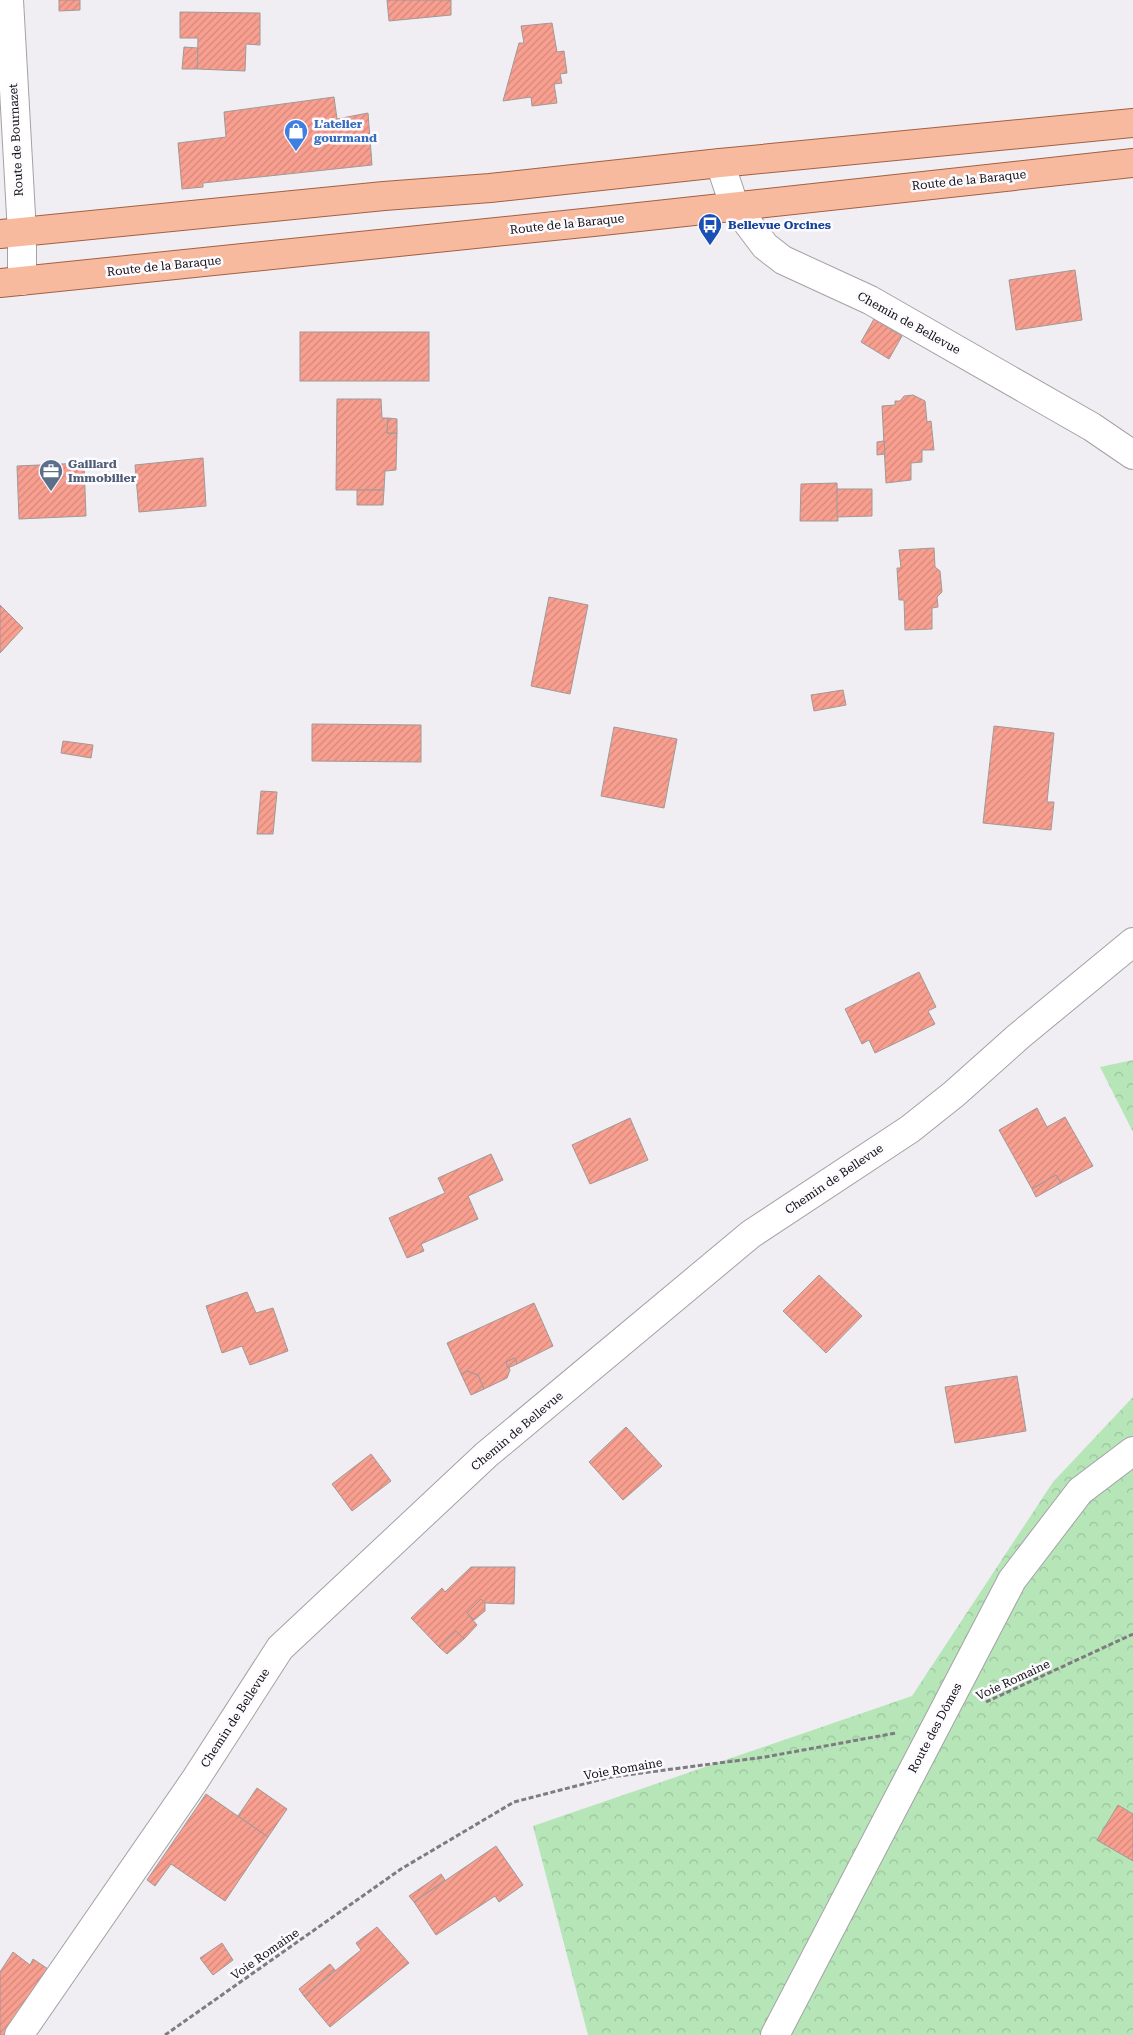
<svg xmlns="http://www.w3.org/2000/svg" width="1133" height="2035" font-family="'Roboto Serif',serif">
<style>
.forest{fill:url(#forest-crowns)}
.building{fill:url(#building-hatch);stroke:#a09998}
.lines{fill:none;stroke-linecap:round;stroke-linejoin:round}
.minor-casing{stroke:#a4a1a6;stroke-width:30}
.tertiary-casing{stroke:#a4a1a6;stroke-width:30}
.primary-casing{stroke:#a36042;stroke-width:30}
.path{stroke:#7e7c80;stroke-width:3;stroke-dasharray:5 2.5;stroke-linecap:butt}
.minor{stroke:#fff;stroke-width:28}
.tertiary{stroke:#fff;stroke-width:28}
.primary{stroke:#f8ba9e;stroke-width:28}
.labels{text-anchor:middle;stroke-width:5;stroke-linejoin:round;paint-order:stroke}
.shop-label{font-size:12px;font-weight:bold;fill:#366cbe;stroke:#fdfbff;text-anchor:start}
.street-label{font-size:12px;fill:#0e0d0f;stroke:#fdfbff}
.transit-label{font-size:12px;font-weight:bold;fill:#164399;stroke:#fdfbff;text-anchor:start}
.service-label{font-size:12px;font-weight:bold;fill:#4e5e75;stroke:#fdfbff;text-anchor:start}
</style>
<defs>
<pattern id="forest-crowns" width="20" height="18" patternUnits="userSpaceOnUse" patternTransform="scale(1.25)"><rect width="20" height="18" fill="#b6e6b7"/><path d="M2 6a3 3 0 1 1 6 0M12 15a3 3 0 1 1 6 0" fill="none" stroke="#9bc49c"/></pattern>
<pattern id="building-hatch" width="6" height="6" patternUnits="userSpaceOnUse" patternTransform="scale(1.25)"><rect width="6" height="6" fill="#f89f90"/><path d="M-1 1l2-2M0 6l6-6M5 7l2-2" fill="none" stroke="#d3887b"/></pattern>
</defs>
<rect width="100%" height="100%" fill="#f0edf3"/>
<!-- forest -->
<g class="forest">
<path d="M1133,1060V1132L1100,1067Z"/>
<path d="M1133,1397V2035H588L533,1826L912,1696L1053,1482Z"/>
</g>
<!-- building -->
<g class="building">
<path d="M59,0H80V10L59,11Z"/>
<path d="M387,0H451V15L389,21Z"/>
<path d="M180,12L260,13V45L246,44L245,71L197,69L198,38H180Z"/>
<path d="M552,23L557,52L564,51L567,73L560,74L562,83L554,84L557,103L532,106L531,97L503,101L519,43H524L521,26Z"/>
<path d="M184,47L198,48L197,69H182Z"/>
<path d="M334,97L337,119L368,113L372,165L203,183V187L182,189L178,143L226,137L224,112Z"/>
<path d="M1075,270L1082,320L1016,330L1009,280Z"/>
<path d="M874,319L902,336L889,359L861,342Z"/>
<rect x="300" y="332" width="129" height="49"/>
<path d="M913,395L925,401L927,422L931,421L934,450H922V462L911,463V480L886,483L882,406L895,405V401H900L904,396Z"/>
<path d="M337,399H381L382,418H388L387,433H397L396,470L385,471L384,490H336Z"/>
<path d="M388,418L397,419V433H387Z"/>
<path d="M884,441L885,454L877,455V442Z"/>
<path d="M203,458L206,506L139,512L135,465Z"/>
<path d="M84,463L86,516L19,519L17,466Z"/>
<path d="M837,483L838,521H800L801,484Z"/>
<path d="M837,489H872V516L837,517Z"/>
<path d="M357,490H384L383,505H357Z"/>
<path d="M934,548L935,567L940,571L942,592L937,597L938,607L932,608V629L905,630L904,600H899L897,568H901L899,550Z"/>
<path d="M549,597L588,605L570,694L531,686Z"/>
<path d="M0,605L23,628L0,653Z"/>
<path d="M843,690L846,705L814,711L811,695Z"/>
<path d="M312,724L421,725V762L312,761Z"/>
<path d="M994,726L1054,733L1047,802H1054L1051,830L983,823Z"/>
<path d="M614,727L677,739L664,808L601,796Z"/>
<path d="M63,741L93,745L91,758L61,753Z"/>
<path d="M261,791L277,792L273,834H257Z"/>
<path d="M919,972L936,1007L928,1011L935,1024L875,1053L869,1040L862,1044L845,1009Z"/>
<path d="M1037,1108L1047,1127L1065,1117L1093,1166L1061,1183L1056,1175L1032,1189L999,1130Z"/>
<path d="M630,1118L648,1160L590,1184L572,1145Z"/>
<path d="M491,1154L503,1180L468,1196L478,1219L421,1244L424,1251L407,1258L389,1218L445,1193L438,1178Z"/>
<path d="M1056,1175L1061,1183L1036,1197L1032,1189Z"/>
<path d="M819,1275L862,1316L826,1353L783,1311Z"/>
<path d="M247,1292L256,1313L273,1308L288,1351L250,1365L242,1346L222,1353L206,1306Z"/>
<path d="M534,1303L553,1346L517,1364L515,1358L506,1362L510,1370L507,1378L484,1389L478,1375L467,1371L461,1374L447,1343Z"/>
<path d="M515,1358L517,1364L508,1368L506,1362Z"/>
<path d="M467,1371L478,1375L484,1389L471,1395L461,1374Z"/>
<path d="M1017,1376L1026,1431L955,1443L945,1387Z"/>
<path d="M626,1427L662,1466L623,1500L589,1462Z"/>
<path d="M371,1454L391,1481L352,1511L332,1484Z"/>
<path d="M471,1567H515L514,1604L485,1603L481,1599L467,1613L477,1625L464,1639L456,1631L439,1647L411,1618L442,1588L445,1592Z"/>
<path d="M481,1599L485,1603V1611L474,1620L467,1613Z"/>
<path d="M456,1631L464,1639L447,1654L439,1647Z"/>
<path d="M257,1788L287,1809L268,1837L238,1816Z"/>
<path d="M206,1794L268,1837L225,1901L171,1864L155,1886L147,1880Z"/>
<path d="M1118,1805L1133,1814V1861L1097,1840Z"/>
<path d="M496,1846L523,1885L499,1902L495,1896L436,1935L414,1902Z"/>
<path d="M441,1874L445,1880L414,1902L409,1896Z"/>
<path d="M377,1927L409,1963L330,2027L304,1996L361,1950L356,1943Z"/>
<path d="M222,1943L233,1960L213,1975L200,1958Z"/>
<path d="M13,1952L30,1965L33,1959L48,1969L5,2035H0V1972Z"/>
<path d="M330,1964L335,1970L304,1996L299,1989Z"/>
</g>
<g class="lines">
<!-- minor casing -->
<g class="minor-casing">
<g id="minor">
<path d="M720,163L734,205L765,246L783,260L870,300L1092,427L1133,455"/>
<path d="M19,2035L195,1780L280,1648L486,1455L751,1234L910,1129L954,1094L1019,1036L1133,942"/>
</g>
</g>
<!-- tertiary casing -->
<g class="tertiary-casing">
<g id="tertiary">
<path d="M9,0L22,233V281"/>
<path d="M775,2035L1012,1580L1080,1491L1133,1451"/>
</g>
</g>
<!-- primary casing -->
<g class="primary-casing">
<g id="primary">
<path d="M0,234L384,196L490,188L720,163L1133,123"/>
<path d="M0,283L593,222L1133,163"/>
</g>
</g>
<!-- path -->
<g class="path">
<path d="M986,1702L1133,1634"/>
<path d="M165,2035L401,1869L514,1802L611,1777L765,1757L896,1733"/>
</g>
<!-- minor -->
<use href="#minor" class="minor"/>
<!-- tertiary -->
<use href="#tertiary" class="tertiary"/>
<!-- primary -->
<use href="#primary" class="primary"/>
</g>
<!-- icons -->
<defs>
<g id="shop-pin" transform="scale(1.25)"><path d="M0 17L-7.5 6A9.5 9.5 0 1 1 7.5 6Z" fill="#3f7fe0" stroke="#fdfbff"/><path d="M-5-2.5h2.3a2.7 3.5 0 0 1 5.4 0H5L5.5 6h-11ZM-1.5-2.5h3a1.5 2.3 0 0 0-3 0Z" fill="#fff"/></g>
<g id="bus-pin" transform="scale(1.25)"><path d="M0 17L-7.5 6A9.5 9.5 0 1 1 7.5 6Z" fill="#1a4fb4" stroke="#fdfbff"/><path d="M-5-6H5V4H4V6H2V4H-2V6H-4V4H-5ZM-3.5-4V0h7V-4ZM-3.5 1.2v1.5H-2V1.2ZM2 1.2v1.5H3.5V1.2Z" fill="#fff"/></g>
<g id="office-pin" transform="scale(1.25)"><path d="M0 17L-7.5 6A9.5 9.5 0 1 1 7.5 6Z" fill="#5c6f8a" stroke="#fdfbff"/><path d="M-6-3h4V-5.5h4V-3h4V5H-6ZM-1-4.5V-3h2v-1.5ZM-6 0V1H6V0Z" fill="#fff"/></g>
</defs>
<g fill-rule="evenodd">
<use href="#shop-pin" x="296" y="131"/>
<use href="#bus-pin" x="710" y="225"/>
<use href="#office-pin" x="51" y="471"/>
</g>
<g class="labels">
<!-- shop labels -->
<g class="shop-label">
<text x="314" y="128">L'atelier<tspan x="314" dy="14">gourmand</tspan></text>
</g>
<!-- street labels -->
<g class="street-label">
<text transform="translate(16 140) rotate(-93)" y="4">Route de Bournazet</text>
<text transform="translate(969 180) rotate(-6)" y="4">Route de la Baraque</text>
<text transform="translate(567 224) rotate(-6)" y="4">Route de la Baraque</text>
<text transform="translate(164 266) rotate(-6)" y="4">Route de la Baraque</text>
<text transform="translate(909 323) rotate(29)" y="4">Chemin de Bellevue</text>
<text transform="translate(834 1179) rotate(-34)" y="4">Chemin de Bellevue</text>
<text transform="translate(517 1431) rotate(-40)" y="4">Chemin de Bellevue</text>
<text transform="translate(1013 1680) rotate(-25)" y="4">Voie Romaine</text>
<text transform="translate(235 1718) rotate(-57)" y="4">Chemin de Bellevue</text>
<text transform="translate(935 1728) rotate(-62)" y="4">Route des Dômes</text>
<text transform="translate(623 1769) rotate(-10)" y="4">Voie Romaine</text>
<text transform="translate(265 1954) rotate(-35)" y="4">Voie Romaine</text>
</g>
<!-- transit labels -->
<g class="transit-label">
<text x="728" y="229">Bellevue Orcines</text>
</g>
<!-- service labels -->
<g class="service-label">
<text x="68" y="468">Gaillard<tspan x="68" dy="14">Immobilier</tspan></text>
</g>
</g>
</svg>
